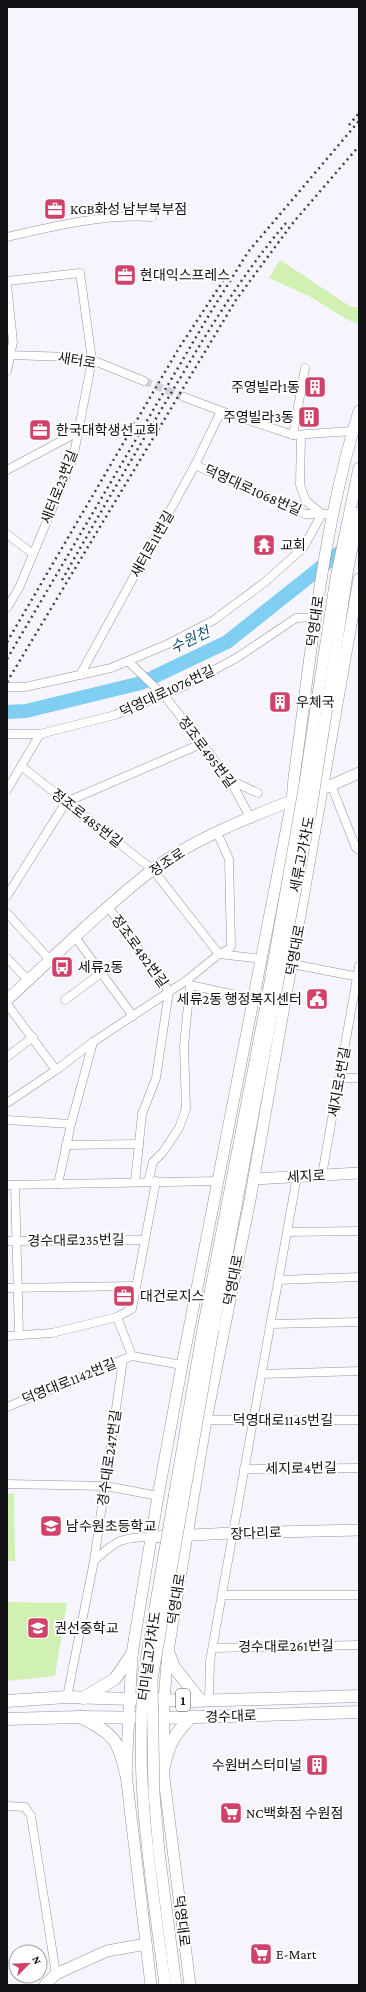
<svg xmlns="http://www.w3.org/2000/svg" width="366" height="1992" font-family="'Crimson Pro','Noto Sans KR',serif">
<style>
.green{fill:#d0f1b2}
.lines{fill:none;stroke-linecap:round;stroke-linejoin:round}
.river{stroke:#80cff3;stroke-width:14}
.street-tunnel{stroke:#d4d3db;stroke-width:8;stroke-dasharray:8 4;stroke-linecap:butt}
.street-casing{stroke:#95949d;stroke-width:9}
.secondary-casing{stroke:#95949d;stroke-width:12}
.primary-casing{stroke:#95949d;stroke-width:13}
.street{stroke:#fff;stroke-width:8}
.secondary{stroke:#fff;stroke-width:11}
.primary{stroke:#fff;stroke-width:12}
.rail{stroke:#414045;stroke-width:2.5;stroke-dasharray:2 4;stroke-linecap:butt}
.secondary-bridge-casing{stroke:#95949d;stroke-width:12;stroke-linecap:butt}
.secondary-bridge{stroke:#fff;stroke-width:11}
.labels{text-anchor:middle;stroke-width:4;stroke-linejoin:round;paint-order:stroke}
.shield{fill:#fff;stroke:#59585b;stroke-width:1}
.shield-label{font-size:13px;font-weight:bold;fill:#121115}
.poi-label{font-size:14px;fill:#121115;stroke:#fff;text-anchor:start}
.street-label{font-size:14px;fill:#121115;stroke:#fff}
.water-label{font-size:15px;font-style:italic;fill:#185770;stroke:#fff}
</style>
<rect width="100%" height="100%" fill="#f6f5fe"/>
<!-- green -->
<g class="green">
<path d="M280,260L351,307H359V324L346,319L309,296L269,278Z"/>
<path d="M14,1493L15,1561H7V1494Z"/>
<path d="M7,1602L67,1603L55,1676L7,1681Z"/>
</g>
<g class="lines">
<!-- river -->
<path class="river" d="M7,712L26,711L141,683L227,642L349,545"/>
<!-- street-tunnel -->
<path class="street-tunnel" d="M144,381L184,397"/>
<!-- street casing -->
<g class="street-casing">
<g id="street">
<path d="M7,237C55,226 103,214 152,217"/>
<path d="M7,281L80,273L92,360L73,459L19,588L7,608"/>
<path d="M7,285L13,342L7,371"/>
<path d="M7,355L71,357L92,360L144,381"/>
<path d="M184,397L221,411L293,435L353,431"/>
<path d="M293,435L305,368"/>
<path d="M301,435L300,485L306,501L322,514"/>
<path d="M195,465L305,514H326"/>
<path d="M7,470L78,432"/>
<path d="M7,534L33,554"/>
<path d="M128,661L167,699L230,780L251,819"/>
<path d="M80,675L195,465L221,411"/>
<path d="M7,687H25L111,668L168,644L214,620L265,582L303,548L322,514"/>
<path d="M7,734H40L115,715L182,687L216,669L238,657L296,618L316,617"/>
<path d="M21,766L153,870L219,954L229,949L231,946L229,859L217,833"/>
<path d="M230,780L258,793"/>
<path d="M331,785L356,848L359,850"/>
<path d="M7,790L40,734"/>
<path d="M7,896L66,802L201,744"/>
<path d="M109,908L169,991L156,1078L142,1114L135,1182"/>
<path d="M7,913L50,960"/>
<path d="M75,937L133,1016"/>
<path d="M7,958L28,980"/>
<path d="M292,964L359,977"/>
<path d="M190,985L254,999"/>
<path d="M65,1000L101,973"/>
<path d="M7,1004L56,1070"/>
<path d="M7,1057L33,1037"/>
<path d="M339,1078H359"/>
<path d="M7,1103L59,1068L93,1042L187,980L219,954L262,959"/>
<path d="M7,1120L71,1124"/>
<path d="M66,1145L139,1144"/>
<path d="M322,1175L359,966"/>
<path d="M148,1182L153,1162L163,1152L179,1128L186,1109L184,1046L190,985L187,980"/>
<path d="M58,1184L71,1124L93,1042"/>
<path d="M7,1185L218,1181"/>
<path d="M15,1185L19,1335"/>
<path d="M288,1232L359,1231"/>
<path d="M7,1241L145,1240"/>
<path d="M279,1280L359,1277"/>
<path d="M7,1288L136,1286"/>
<path d="M271,1324L359,1322"/>
<path d="M7,1336L52,1333L117,1317"/>
<path d="M132,1356L117,1317L132,1309L156,1181"/>
<path d="M262,1374L359,1371"/>
<path d="M7,1407L132,1356L182,1365"/>
<path d="M206,1420H359"/>
<path d="M244,1469L359,1468"/>
<path d="M7,1484L106,1486L158,1496"/>
<path d="M94,1561C117,1540 121,1537 153,1537"/>
<path d="M222,1595H359"/>
<path d="M213,1648L359,1645"/>
<path d="M67,1697L94,1561L123,1360"/>
<path d="M209,1700L210,1661L297,1176"/>
<path d="M7,1806L25,1807L31,1816L56,1974"/>
</g>
</g>
<!-- secondary casing -->
<g class="secondary-casing">
<g id="secondary">
<path d="M317,701L336,578L359,468"/>
<path d="M328,701L348,568L359,513"/>
<path d="M318,791L359,773"/>
<path d="M7,1000C55,956 101,910 152,870C192,840 249,817 296,799"/>
<path d="M254,1179L359,1173"/>
<path d="M203,1329L266,1005"/>
<path d="M213,1330L273,1007"/>
<path d="M153,1537L232,1533L359,1530"/>
<path d="M45,1985L56,1974L107,1951L146,1944"/>
<path d="M151,1985L126,1774L132,1654L158,1496L182,1365L292,801L294,778C311,655 322,529 359,411"/>
<path d="M190,1985L163,1770L164,1700L168,1651L206,1420L250,1200L359,579"/>
</g>
</g>
<!-- primary casing -->
<g class="primary-casing">
<g id="primary">
<path d="M168,1651L174,1667L200,1700"/>
<path d="M83,1698L115,1679L132,1654"/>
<path d="M7,1701L67,1697L194,1701L359,1696"/>
<path d="M81,1717C113,1735 118,1737 126,1774"/>
<path d="M7,1719L80,1717L163,1718L359,1712"/>
<path d="M163,1770C169,1743 173,1736 192,1716"/>
</g>
</g>
<!-- street -->
<use href="#street" class="street"/>
<!-- secondary -->
<use href="#secondary" class="secondary"/>
<!-- primary -->
<use href="#primary" class="primary"/>
<!-- rail -->
<g class="rail">
<path d="M349,125L359,113"/>
<path d="M62,580C101,511 141,443 182,375C214,321 245,271 286,223"/>
<path d="M7,642L179,348L229,272"/>
<path d="M7,659L209,315L248,252L359,121"/>
<path d="M7,682L236,300L292,224L359,146"/>
</g>
<!-- secondary-bridge casing -->
<g class="secondary-bridge-casing">
<g id="secondary-bridge">
<path d="M266,1005L305,783L317,701"/>
<path d="M273,1007L310,816L328,701"/>
<path d="M165,1985C157,1922 147,1860 143,1797C140,1758 141,1718 143,1678L203,1329"/>
<path d="M176,1985L159,1852L154,1794L152,1679L213,1330"/>
</g>
</g>
<!-- secondary-bridge -->
<use href="#secondary-bridge" class="secondary-bridge"/>
</g>
<!-- icons -->
<defs>
<g id="office-square" transform="scale(1.15)"><rect x="-9" y="-9" width="18" height="18" rx="4" fill="#d1426b" stroke="#fff"/><path d="M-6-3h4V-5.5h4V-3h4V5H-6ZM-1-4.5V-3h2v-1.5ZM-6 0V1H6V0Z" fill="#fff"/></g>
<g id="building-square" transform="scale(1.15)"><rect x="-9" y="-9" width="18" height="18" rx="4" fill="#d1426b" stroke="#fff"/><path d="M-4-6H4V6H1V3H-1V6H-4ZM-2.5-4.3h1.7v1.8h-1.7ZM.8-4.3h1.7v1.8H.8ZM-2.5-1h1.7V.8h-1.7ZM.8-1h1.7V.8H.8Z" fill="#fff"/></g>
<g id="temple-square" transform="scale(1.15)"><rect x="-9" y="-9" width="18" height="18" rx="4" fill="#d1426b" stroke="#fff"/><path d="M0-6L5-2H3V0L6.5 2.5H4V6H1.5V3h-3V6H-4V2.5H-6.5L-3 0V-2H-5Z" fill="#fff"/></g>
<g id="bus-square" transform="scale(1.15)"><rect x="-9" y="-9" width="18" height="18" rx="4" fill="#d1426b" stroke="#fff"/><path d="M-5-6H5V4H4V6H2V4H-2V6H-4V4H-5ZM-3.5-4V0h7V-4ZM-3.5 1.2v1.5H-2V1.2ZM2 1.2v1.5H3.5V1.2Z" fill="#fff"/></g>
<g id="civic-square" transform="scale(1.15)"><rect x="-9" y="-9" width="18" height="18" rx="4" fill="#d1426b" stroke="#fff"/><path d="M-.6-6.5H3V-4.5H.6V-3L4-1V1h2V6H-6V1h2V-1L-.6-3ZM-1.2 2.5V6h2.4V2.5Z" fill="#fff"/></g>
<g id="school-square" transform="scale(1.15)"><rect x="-9" y="-9" width="18" height="18" rx="4" fill="#d1426b" stroke="#fff"/><path d="M0-5L7-2L0 1L-7-2ZM-4 1L0 2.5L4 1V4Q0 6-4 4Z" fill="#fff"/></g>
<g id="supermarket-square" transform="scale(1.15)"><rect x="-9" y="-9" width="18" height="18" rx="4" fill="#d1426b" stroke="#fff"/><path d="M-6-5.5h2.5l.6 2H6L4.5 2H-2.5L-4.4-4H-6ZM-1.5 3.2a1.3 1.3 0 1 0 .1 0ZM3 3.2a1.3 1.3 0 1 0 .1 0Z" fill="#fff"/></g>
</defs>
<g fill-rule="evenodd">
<use href="#office-square" x="55" y="209"/>
<use href="#office-square" x="125" y="275"/>
<use href="#building-square" x="315" y="387"/>
<use href="#building-square" x="309" y="417"/>
<use href="#office-square" x="40" y="430"/>
<use href="#temple-square" x="264" y="545"/>
<use href="#building-square" x="280" y="702"/>
<use href="#bus-square" x="62" y="967"/>
<use href="#civic-square" x="317" y="999"/>
<use href="#office-square" x="124" y="1296"/>
<use href="#school-square" x="51" y="1526"/>
<use href="#school-square" x="38" y="1628"/>
<use href="#building-square" x="317" y="1765"/>
<use href="#supermarket-square" x="231" y="1813"/>
<use href="#supermarket-square" x="261" y="1954"/>
</g>
<g class="labels">
<!-- shield labels -->
<rect class="shield" x="176" y="1689" width="14" height="22" rx="3"/>
<g class="shield-label">
<text x="183" y="1705">1</text>
</g>
<!-- poi labels -->
<g class="poi-label">
<text x="70" y="214">KGB화성 남부북부점</text>
<text x="140" y="280">현대익스프레스</text>
<text x="300" y="392" text-anchor="end">주영빌라1동</text>
<text x="294" y="422" text-anchor="end">주영빌라3동</text>
<text x="56" y="435">한국대학생선교회</text>
<text x="280" y="550">교회</text>
<text x="296" y="707">우체국</text>
<text x="78" y="972">세류2동</text>
<text x="302" y="1004" text-anchor="end">세류2동 행정복지센터</text>
<text x="140" y="1301">대건로지스</text>
<text x="66" y="1531">남수원초등학교</text>
<text x="54" y="1633">권선중학교</text>
<text x="302" y="1770" text-anchor="end">수원버스터미널</text>
<text x="246" y="1818">NC백화점 수원점</text>
<text x="276" y="1959">E-Mart</text>
</g>
<!-- street labels -->
<g class="street-label">
<text transform="translate(77 360) rotate(9)" y="5">새터로</text>
<text transform="translate(59 487) rotate(-69)" y="5">새터로23번길</text>
<text transform="translate(253 490) rotate(24)" y="5">덕영대로1068번길</text>
<text transform="translate(152 544) rotate(-61)" y="5">새터로11번길</text>
<text transform="translate(315 621) rotate(-82)" y="5">덕영대로</text>
<text transform="translate(167 691) rotate(-25)" y="5">덕영대로1076번길</text>
<text transform="translate(207 752) rotate(53)" y="5">정조로495번길</text>
<text transform="translate(87 818) rotate(38)" y="5">정조로485번길</text>
<text transform="translate(302 854) rotate(-79)" y="5">세류고가차도</text>
<text transform="translate(167 862) rotate(-34)" y="5">정조로</text>
<text transform="translate(295 950) rotate(-80)" y="5">덕영대로</text>
<text transform="translate(140 951) rotate(54)" y="5">정조로482번길</text>
<text transform="translate(339 1082) rotate(-80)" y="5">세지로5번길</text>
<text transform="translate(306 1176) rotate(-3)" y="5">세지로</text>
<text transform="translate(76 1240) rotate(-1)" y="5">경수대로235번길</text>
<text transform="translate(233 1280) rotate(-79)" y="5">덕영대로</text>
<text transform="translate(69 1381) rotate(-22)" y="5">덕영대로1142번길</text>
<text x="283" y="1425">덕영대로1145번길</text>
<text transform="translate(109 1458) rotate(-82)" y="5">경수대로247번길</text>
<text transform="translate(301 1468) rotate(-1)" y="5">세지로4번길</text>
<text transform="translate(256 1533) rotate(-2)" y="5">장다리로</text>
<text transform="translate(176 1599) rotate(-81)" y="5">덕영대로</text>
<text transform="translate(286 1646) rotate(-1)" y="5">경수대로261번길</text>
<text transform="translate(149 1656) rotate(-82)" y="5">터미널고가차도</text>
<text transform="translate(231 1716) rotate(-2)" y="5">경수대로</text>
<text transform="translate(182 1921) rotate(83)" y="5">덕영대로</text>
</g>
<!-- water labels -->
<g class="water-label">
<text transform="translate(190 640) rotate(-26)" y="5">수원천</text>
</g>
</g>
<!-- border -->
<rect width="366" height="1992" fill="none" stroke="#121115" stroke-width="16"/>
<!-- north arrow -->
<g transform="translate(28 1964) rotate(66)"><circle r="19" fill="#ffffff" stroke="#a0a0a1"/>
<path d="M0-3L7 15L0 10L-7 15Z" fill="#d1426b"/>
<text y="-6" font-size="11" font-weight="bold" text-anchor="middle" fill="#121115">N</text>
</g>
</svg>
